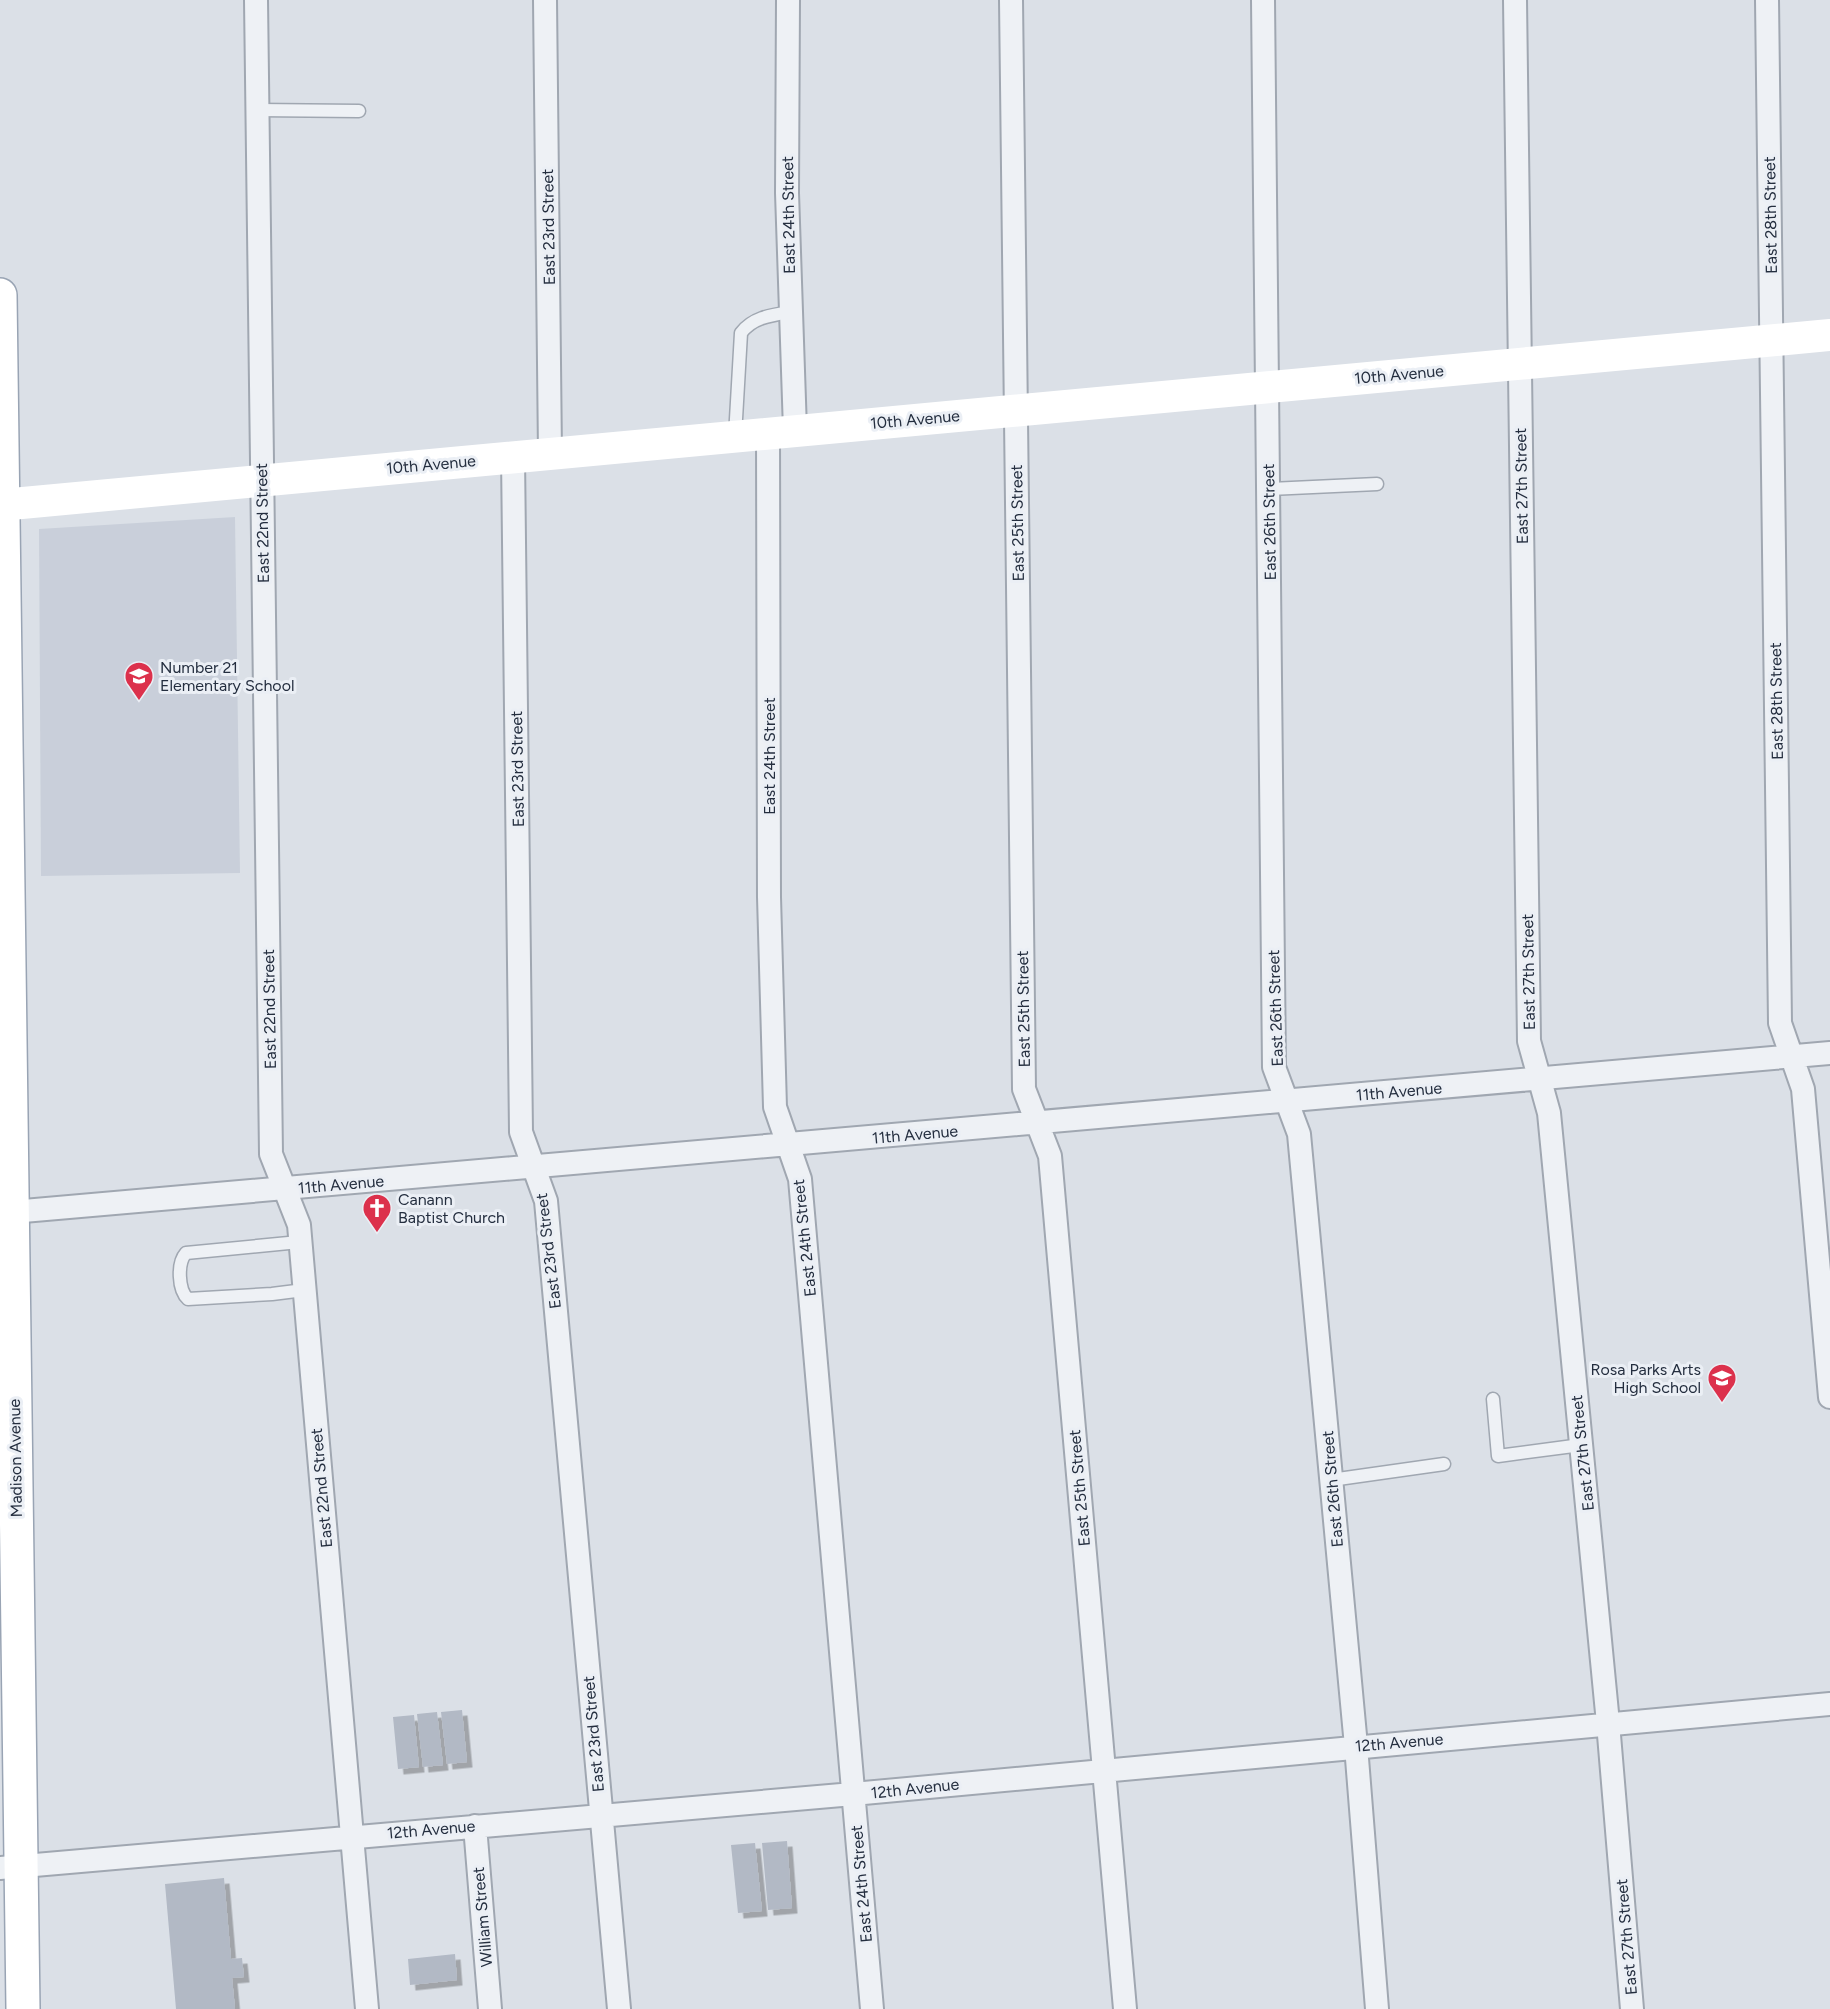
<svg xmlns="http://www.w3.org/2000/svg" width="1830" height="2009" viewBox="0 0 1830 2009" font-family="Figtree,sans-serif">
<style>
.built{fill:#c9cfda}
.building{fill:#b2b9c5;filter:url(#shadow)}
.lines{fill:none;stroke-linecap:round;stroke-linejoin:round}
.lane-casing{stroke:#a0a7b1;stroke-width:15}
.street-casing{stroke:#a0a7b1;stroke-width:26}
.primary-casing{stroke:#99a4b4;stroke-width:36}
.lane{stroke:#eef1f5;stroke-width:12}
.street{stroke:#eef1f5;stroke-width:22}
.secondary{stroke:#fff;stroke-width:32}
.primary{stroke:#fff;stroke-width:33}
.labels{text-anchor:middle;stroke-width:6;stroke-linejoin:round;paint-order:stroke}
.street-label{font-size:16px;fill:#242e3f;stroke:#ebeff5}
.poi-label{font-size:16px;fill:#242e3f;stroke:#ebeff5;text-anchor:start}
</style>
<defs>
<filter id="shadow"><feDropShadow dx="5.5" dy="5.5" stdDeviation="0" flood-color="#0004"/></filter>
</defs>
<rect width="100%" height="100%" fill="#dbe0e7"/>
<!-- built -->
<path class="built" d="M235,517L240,873L41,876L39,529Z"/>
<!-- building -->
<path class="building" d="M462,1710L467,1762L447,1764L441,1712Z
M437,1712L443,1765L423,1767L417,1714Z
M414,1715L419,1767L398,1769L393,1717Z
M787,1841L792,1908L768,1910L762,1843Z
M755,1843L762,1911L738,1913L731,1845Z
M224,1878L231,1959L242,1958L244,1977L232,1978L235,2009H176L165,1884Z
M455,1954L457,1980L410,1985L408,1959Z"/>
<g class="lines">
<!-- lane casing -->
<g class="lane-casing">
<path id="lane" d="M257,110L359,111
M735,436L741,333C753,317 772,315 791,312
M1269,489L1377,484
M299,1242L186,1253C177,1263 178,1290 188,1299L272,1294L304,1290
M1493,1399L1498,1456L1581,1445
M1331,1480L1444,1464"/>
</g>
<!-- street casing -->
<g class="street-casing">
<path id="street" d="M256,0L271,1154L299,1225L367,2009
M545,0L550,453
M788,0L787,193L795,430
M1011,0L1024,1089L1050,1156L1125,2009
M1263,0L1274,1067L1299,1134L1356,1746L1377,2009
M1515,0L1529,1041L1549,1113L1608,1723L1632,2009
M1767,0L1780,1023L1803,1089L1830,1397
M768,432L769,897L775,1107L800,1179L872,2009
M513,457L521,1132L546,1201L619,2009
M0,1213L1830,1053
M475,1826L490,2009
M0,1868L853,1794L1830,1704"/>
</g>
<!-- primary casing -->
<g class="primary-casing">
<path id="primary" d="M0,295L23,2009"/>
</g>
<!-- lane -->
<use href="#lane" class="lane"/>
<!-- street -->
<use href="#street" class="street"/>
<!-- secondary -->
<path class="secondary" d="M0,505L1830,335"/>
<!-- primary -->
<use href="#primary" class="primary"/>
</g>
<!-- icons -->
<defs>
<g id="school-pin" transform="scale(1.5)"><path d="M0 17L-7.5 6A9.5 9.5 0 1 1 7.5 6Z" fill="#dc314c" stroke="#ebeff5"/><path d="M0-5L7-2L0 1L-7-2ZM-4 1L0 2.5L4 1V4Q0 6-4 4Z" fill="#fff"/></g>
<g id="church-pin" transform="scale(1.5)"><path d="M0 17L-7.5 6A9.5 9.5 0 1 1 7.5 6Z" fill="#dc314c" stroke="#ebeff5"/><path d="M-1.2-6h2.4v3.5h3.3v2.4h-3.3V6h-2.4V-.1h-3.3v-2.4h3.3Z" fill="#fff"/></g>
</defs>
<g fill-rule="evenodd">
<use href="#school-pin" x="139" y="676"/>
<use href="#church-pin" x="377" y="1208"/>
<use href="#school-pin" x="1722" y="1378"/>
</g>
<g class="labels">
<!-- street labels -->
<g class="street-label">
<text transform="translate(788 215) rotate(-91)" y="6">East 24th Street</text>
<text transform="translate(1770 215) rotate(-91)" y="6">East 28th Street</text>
<text transform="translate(548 227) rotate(-91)" y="6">East 23rd Street</text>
<text transform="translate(1399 374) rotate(-5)" y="6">10th Avenue</text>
<text transform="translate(915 419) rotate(-5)" y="6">10th Avenue</text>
<text transform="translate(431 464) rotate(-5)" y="6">10th Avenue</text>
<text transform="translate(1521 486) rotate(-91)" y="6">East 27th Street</text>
<text transform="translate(1269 522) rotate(-91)" y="6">East 26th Street</text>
<text transform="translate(262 523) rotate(-91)" y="6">East 22nd Street</text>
<text transform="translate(1017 523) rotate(-91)" y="6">East 25th Street</text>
<text transform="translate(1776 701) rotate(-91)" y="6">East 28th Street</text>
<text transform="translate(769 756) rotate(-90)" y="6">East 24th Street</text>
<text transform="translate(517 769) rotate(-91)" y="6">East 23rd Street</text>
<text transform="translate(1528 972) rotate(-91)" y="6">East 27th Street</text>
<text transform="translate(1275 1008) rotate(-92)" y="6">East 26th Street</text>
<text transform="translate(269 1009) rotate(-91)" y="6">East 22nd Street</text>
<text transform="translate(1023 1009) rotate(-91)" y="6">East 25th Street</text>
<text transform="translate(1399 1091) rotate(-5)" y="6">11th Avenue</text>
<text transform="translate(915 1134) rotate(-5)" y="6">11th Avenue</text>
<text transform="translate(341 1184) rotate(-5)" y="6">11th Avenue</text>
<text transform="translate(804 1238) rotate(-96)" y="6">East 24th Street</text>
<text transform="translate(548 1251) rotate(-97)" y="6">East 23rd Street</text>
<text transform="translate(1582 1453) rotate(-96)" y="6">East 27th Street</text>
<text transform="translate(15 1458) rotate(-91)" y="6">Madison Avenue</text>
<text transform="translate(321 1488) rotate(-95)" y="6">East 22nd Street</text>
<text transform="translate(1079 1488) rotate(-95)" y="6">East 25th Street</text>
<text transform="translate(1332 1489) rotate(-95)" y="6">East 26th Street</text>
<text transform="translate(593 1734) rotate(-95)" y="6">East 23rd Street</text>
<text transform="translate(1399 1742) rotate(-5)" y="6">12th Avenue</text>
<text transform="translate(915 1788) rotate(-6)" y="6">12th Avenue</text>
<text transform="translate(431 1829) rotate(-5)" y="6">12th Avenue</text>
<text transform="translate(861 1884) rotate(-95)" y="6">East 24th Street</text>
<text transform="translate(482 1917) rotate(-95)" y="6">William Street</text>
<text transform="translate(1626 1937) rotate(-95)" y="6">East 27th Street</text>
</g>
<!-- poi labels -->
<g class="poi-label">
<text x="160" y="673">Number 21<tspan x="160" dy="18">Elementary School</tspan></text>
<text x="398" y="1205">Canann<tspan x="398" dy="18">Baptist Church</tspan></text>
<text x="1701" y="1375" text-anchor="end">Rosa Parks Arts<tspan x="1701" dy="18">High School</tspan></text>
</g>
</g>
</svg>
